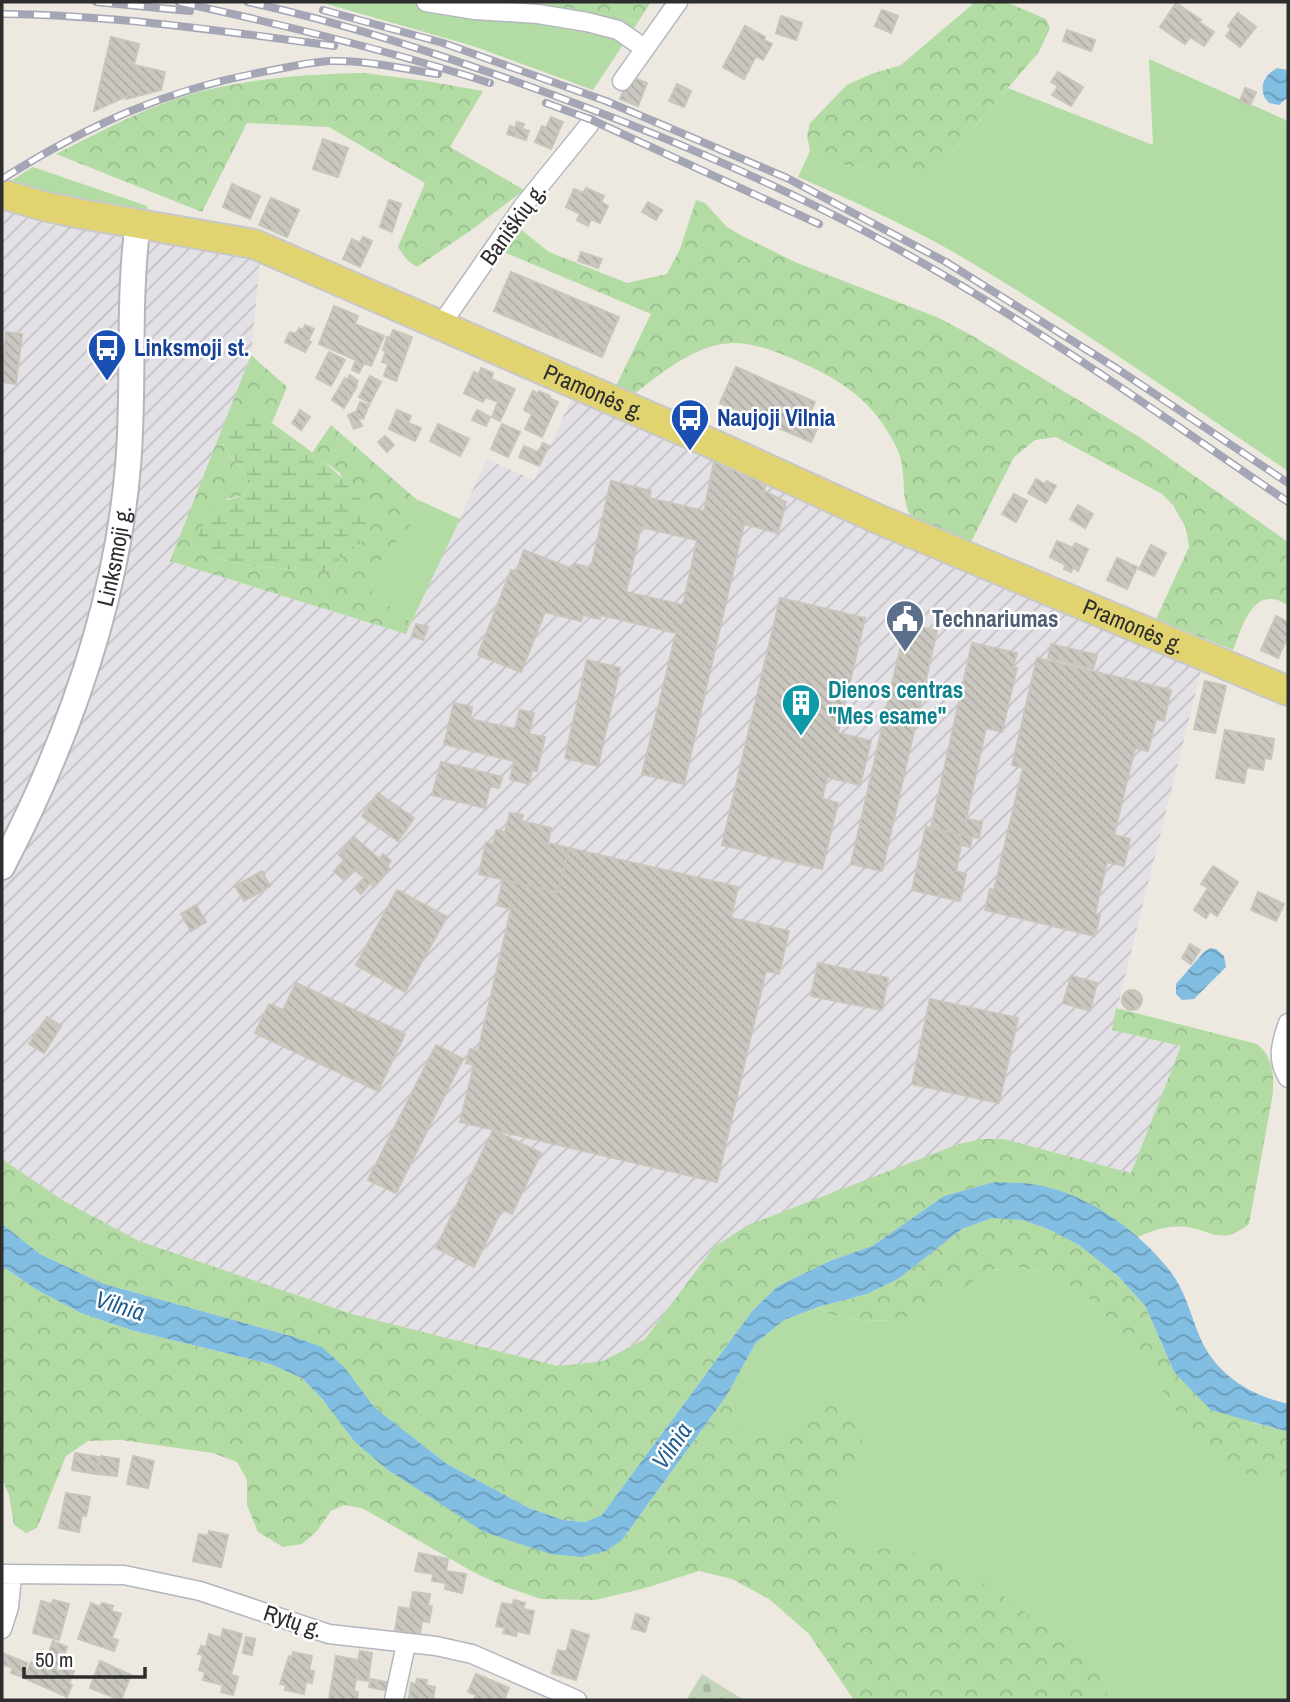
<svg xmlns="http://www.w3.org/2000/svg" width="1290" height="1702" viewBox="0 0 1290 1702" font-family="'Archivo Narrow',sans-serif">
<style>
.industrial{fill:url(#industrial-furrows)}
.grass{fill:#b2dca4}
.forest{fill:url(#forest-crowns)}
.wetland{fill:url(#wetland-marsh)}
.cemetery{fill:url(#cemetery-stones)}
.water{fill:url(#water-waves)}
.building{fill:url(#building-back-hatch);stroke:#c8c5bb;stroke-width:2;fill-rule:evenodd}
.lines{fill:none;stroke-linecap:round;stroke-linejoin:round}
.street-casing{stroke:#b4b6bf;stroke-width:21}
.secondary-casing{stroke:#b4b6bf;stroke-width:28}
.primary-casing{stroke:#c8c8c8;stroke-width:32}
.street{stroke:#fff;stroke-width:18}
.secondary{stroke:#fff;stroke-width:24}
.primary{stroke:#e2d371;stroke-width:28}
.rail-casing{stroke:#a4a5b5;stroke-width:8}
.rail{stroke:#fff;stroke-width:5;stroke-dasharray:16;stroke-linecap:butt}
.labels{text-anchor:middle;stroke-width:5;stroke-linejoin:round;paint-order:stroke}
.street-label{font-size:23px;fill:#2d2d2d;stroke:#fff}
.transit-label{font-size:23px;font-weight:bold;fill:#164399;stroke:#fff;text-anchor:start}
.service-label{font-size:23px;font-weight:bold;fill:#4e5e75;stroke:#fff;text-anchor:start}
.culture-label{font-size:23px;font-weight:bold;fill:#0d838f;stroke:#fff;text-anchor:start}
.water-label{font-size:24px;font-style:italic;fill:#1d5d90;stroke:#fff}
</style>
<defs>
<pattern id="industrial-furrows" width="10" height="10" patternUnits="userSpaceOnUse" patternTransform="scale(1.75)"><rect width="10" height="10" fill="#e3e1e6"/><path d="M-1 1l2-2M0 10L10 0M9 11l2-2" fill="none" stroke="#c3c1c6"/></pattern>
<pattern id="forest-crowns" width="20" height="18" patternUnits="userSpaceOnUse" patternTransform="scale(1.75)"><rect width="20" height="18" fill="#b2dca4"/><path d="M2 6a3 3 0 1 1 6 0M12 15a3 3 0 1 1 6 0" fill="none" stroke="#99bd8e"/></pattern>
<pattern id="wetland-marsh" width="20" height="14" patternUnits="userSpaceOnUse" patternTransform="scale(1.75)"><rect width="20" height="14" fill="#b2dca4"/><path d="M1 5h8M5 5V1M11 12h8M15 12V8" fill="none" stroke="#99bd8e"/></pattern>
<pattern id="cemetery-stones" width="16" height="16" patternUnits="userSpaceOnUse" patternTransform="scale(1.75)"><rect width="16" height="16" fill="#c4d4ba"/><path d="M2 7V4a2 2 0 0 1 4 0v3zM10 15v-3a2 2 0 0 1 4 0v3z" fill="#a9b6a0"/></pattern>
<pattern id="water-waves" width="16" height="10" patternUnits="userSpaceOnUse" patternTransform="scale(1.75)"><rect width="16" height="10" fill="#81bee2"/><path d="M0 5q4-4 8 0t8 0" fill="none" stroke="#6a9bb8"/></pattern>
<pattern id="building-back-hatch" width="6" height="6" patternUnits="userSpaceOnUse" patternTransform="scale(1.75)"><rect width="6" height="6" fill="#c9c7bf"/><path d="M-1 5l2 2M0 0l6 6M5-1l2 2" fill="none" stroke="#adaba4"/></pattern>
</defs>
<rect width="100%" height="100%" fill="#ede9e1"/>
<!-- industrial -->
<path class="industrial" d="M2,210L46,224L260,260L251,355L171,561L406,634L487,459L534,480L573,396L1203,663L1112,1029L1181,1046L1131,1174L1004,1139L748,1225L714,1248L645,1339L603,1361L558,1366L352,1314L139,1241L64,1201L2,1159Z"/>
<!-- grass -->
<path class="grass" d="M320,2H474L509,6L570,7L598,10L638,22L593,90L473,46Z
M1149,59L1288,121V471C1176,396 1065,316 948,249C899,222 849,199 798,177L810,151L822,162L915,174L941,165L1008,88L1153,145Z
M33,167L147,206L148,213L3,186Z
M416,499L460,519L411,623L398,610L380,602L371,590L379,563L412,523L419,511Z
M1020,1267L1050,1274L1088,1297L1122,1333L1209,1458L1288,1480V1700H1106L1107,1691L897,1549L870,1548L850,1541L835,1508L844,1478L859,1456L815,1405C801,1419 782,1442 759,1438C753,1436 745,1431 739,1428L727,1395L755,1344L784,1320L818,1307L831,1315L859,1320L896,1321L991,1270Z"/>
<!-- forest -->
<path class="forest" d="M474,2H651L638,22C582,3 531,9 474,2Z
M975,2H1006L1046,19L1050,28L1039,52L941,165L932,170L915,174L822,162L810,151L807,136L810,123L847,85L871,74L901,65Z
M364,73L426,81L483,91L450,147L524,190L470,231L417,267L407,260L398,247L425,183L329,127L247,123L202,212L56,154C102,131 149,105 199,92C253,78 309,74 364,73Z
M696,200L705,203L727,227L744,237L795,262L939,318L971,335L1141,438L1288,542V605C1284,603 1277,599 1272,599C1249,597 1240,633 1233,650L1156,619L1189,547L1186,528L1173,505L1162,494L1056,437L1035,440L1014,457L970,544C955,538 916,526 909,513C902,500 905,475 901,460C899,451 893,440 888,432C865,393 828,373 788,357C771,350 751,342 732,343C692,345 660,375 630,397L614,390L651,314L504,252L519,228L549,252L627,283L667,274L680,249Z
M251,355L287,387L272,423L258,413L230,428L223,444C230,461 242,466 251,482L243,495L227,499L208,556L243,565L334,573L340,558L361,543L340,473L312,453L331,425L416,499L419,511L412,523L379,563L371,590L380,602L398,610L411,623L406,634L170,561Z
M1116,1008L1257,1044C1273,1057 1274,1074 1273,1093L1249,1224C1222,1245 1215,1232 1187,1227C1169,1225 1154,1230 1138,1237L1111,1216L1078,1199L994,1182L944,1196L872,1246L830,1261L778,1286L753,1310L602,1515L585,1522L563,1520L529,1508L447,1464L374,1407L345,1368L291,1336L101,1283L40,1254L2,1224V1159L64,1201L139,1241L352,1314L558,1366L603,1361L645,1339L714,1247L748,1225L959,1144L982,1139H1004L1131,1173L1181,1046L1112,1030Z
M992,1218L1022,1220L1048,1229L1079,1245L1119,1277L1146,1307L1174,1372L1254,1423L1288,1432V1480L1240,1472L1209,1458L1122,1333L1088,1297L1050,1274L1020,1267L991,1270L932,1308L896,1321L859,1320L831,1315L818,1307L867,1294L898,1279L962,1229Z
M2,1266L37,1290L81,1313L131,1330L270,1364L302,1378L388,1470L622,1540L727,1395L739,1428L759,1438L778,1436L798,1422L815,1405L838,1402L856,1411L864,1431L859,1456L844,1478L835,1508L850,1541L870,1548L897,1549L940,1559L992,1588L1099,1667L1107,1691L1106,1700H854L809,1634L769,1599L732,1579L699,1571L642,1589L595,1600L541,1599L506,1587L475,1573L362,1508L344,1505L331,1511L316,1532L302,1544L283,1547L258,1532L247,1505V1480L237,1462L213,1453L121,1440L88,1441L66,1456L37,1528L26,1533L14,1525L9,1495L2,1479Z"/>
<!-- wetland -->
<path class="wetland" d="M248,411L258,413C301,445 347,471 373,519L361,543L340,558L334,573L243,565L208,556L198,536L211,506L243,495L251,483C242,464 231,463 223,443L230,428Z"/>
<!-- cemetery -->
<path class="cemetery" d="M702,1674L744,1700H686Z"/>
<!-- water -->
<path class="water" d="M1277,68L1288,70V97L1279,105L1269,103L1265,98C1259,85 1265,75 1277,68Z
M1210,948L1216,949L1224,956L1226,967L1194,999L1182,1000L1176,994V984L1204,952Z
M994,1182C1008,1183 1023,1182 1037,1185C1088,1194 1139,1231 1170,1271C1185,1290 1190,1313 1199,1335C1214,1373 1249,1395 1288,1404V1432L1211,1410L1174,1372L1146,1307L1119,1277L1079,1245L1048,1229L1022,1220L992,1218L962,1229L898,1279L867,1294L818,1307L784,1320L755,1344L727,1395L622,1540L606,1551L582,1557L551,1554L484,1532L388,1470L355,1442L323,1400L302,1378L270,1364L131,1330L81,1313L37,1290L2,1266V1224L40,1254L101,1283L291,1336L322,1347L345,1368L374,1407L447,1464L529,1508L563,1520L585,1522L602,1515L753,1310L778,1286L830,1261L872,1246L944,1196Z"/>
<!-- building -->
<path class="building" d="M1176,3L1201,20L1199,22L1214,32L1204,46L1190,37L1185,44L1160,27Z
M882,10L898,16L891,33L875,26Z
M1238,13L1256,27L1240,47L1226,36L1231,29L1228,26Z
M781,16L802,23L796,40L776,33Z
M745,26L765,37L764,40L772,44L763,60L756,56L744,79L723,67Z
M1067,30L1095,40L1091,51L1063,41Z
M111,37L139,44L134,65L165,72L161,90L126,99L127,96L94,111Z
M1058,72L1083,87L1071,106L1052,95L1058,86L1051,82Z
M629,76L647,83L638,106L620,99Z
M677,84L691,91L684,107L669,101Z
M1245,88L1256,92L1250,105L1240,101Z
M551,117L563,122L551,149L535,142L542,126L546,128Z
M517,122L524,124L522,129L529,131L526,140L507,134L510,126L515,128Z
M323,139L348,148L338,177L313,169Z
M232,184L260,196L250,219L223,207Z
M586,188L604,196L601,202L608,206L600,223L591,219L588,226L577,220L580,214L566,207L574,189L583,193Z
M271,198L299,210L287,237L259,225Z
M389,200L401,204L392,232L380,227Z
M648,202L662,210L656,220L642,212Z
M363,237L372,241L360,267L343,259L352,239L360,243Z
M581,252L602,259L598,268L578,261Z
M511,272L619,317L602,357L494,311Z
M334,306L358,316L355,324L384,336L371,366L364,363L359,373L352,370L356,360L319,344Z
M305,325L314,329L308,341L311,342L305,352L285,342L290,332L296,334L299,328L303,330Z
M393,330L412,337L396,381L384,376L388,364L382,362L386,351L383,350L387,337L390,338Z
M6,332L22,334L16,384L2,382Z
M329,352L345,360L331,386L316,378Z
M736,367L815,402L806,422L818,427L811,442L720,403Z
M481,368L493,373L491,379L515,389L500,421L492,417L498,402L486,397L483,402L464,393L474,372L479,374Z
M350,375L358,381L356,385L357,386L344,408L332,400L345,378L347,380Z
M370,376L381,382L370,403L359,397Z
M533,391L538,394L539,391L550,396L549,398L558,402L542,437L525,429L532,414L524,410Z
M360,402L369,405L363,419L358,417L356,413Z
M300,410L310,417L301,430L292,423Z
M397,410L411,416L408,423L421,428L415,441L389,429Z
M477,410L490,417L486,426L472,420Z
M355,412L362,426L354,429L348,415Z
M438,424L469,439L460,456L430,441Z
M502,424L520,432L508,457L491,449Z
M385,436L394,445L387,452L378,442Z
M543,443L549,446L539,466L519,457L524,446L538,452Z
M714,462L766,483L764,491L786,502L778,533L744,524L684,784L642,774L676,633L601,615L600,619L583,615L581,621L545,612L521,672L478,655L511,570L516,572L524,550L572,569L574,564L591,568L611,481L651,491L649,498L704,511ZM641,527L697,540L683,605L626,592Z
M1036,479L1045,484L1047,481L1056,486L1046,503L1028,493Z
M1014,494L1027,501L1016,522L1002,514Z
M1078,505L1093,514L1085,528L1070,519Z
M1057,541L1073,548L1075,543L1088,549L1078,571L1073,568L1071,572L1064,569L1066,565L1050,557Z
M1151,545L1166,553L1154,576L1139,569Z
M1117,558L1137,567L1127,589L1107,580Z
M780,598L865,618L838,733L871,741L860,785L827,777L822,799L838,803L822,869L722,845Z
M1276,616L1288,622V636L1278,658L1261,650Z
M906,623L937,631L882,871L851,864Z
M416,624L428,627L423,640L412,636Z
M972,643L1017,653L1013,667L1017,668L1002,732L986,728L966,819L982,822L979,838L931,828Z
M1051,644L1097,655L1093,669L1048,658Z
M1037,658L1171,690L1164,721L1156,719L1148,751L1135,748L1114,835L1130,839L1124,866L1107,862L1095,914L1100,915L1095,936L985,910L990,889L994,890L1023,768L1012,765Z
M587,660L620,668L598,766L565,758Z
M1205,681L1226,686L1215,733L1194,729Z
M454,703L472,707L470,719L515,729L520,710L534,713L529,734L545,737L537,771L532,770L529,784L510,779L514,761L444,744Z
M1225,730L1274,739L1271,759L1265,758L1263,770L1247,767L1244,783L1216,778Z
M441,762L502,777L499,788L490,786L485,808L432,795Z
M378,793L414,818L398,841L362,816Z
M510,813L523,815L521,821L551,828L548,843L569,848L558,892L479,874L486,842L493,844L496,830L505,832Z
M926,827L972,837L970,847L961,845L956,871L966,874L960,901L912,890Z
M354,837L379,859L383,854L391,861L387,866L390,869L374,887L370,883L361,894L355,888L364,878L354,869L344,880L334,871L344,860L339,855Z
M569,848L738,887L731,918L789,931L779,974L766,971L717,1182L460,1122L474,1065L466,1063L470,1049L478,1051L511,909L497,905L503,880L558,892Z
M1213,866L1238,882L1217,916L1210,911L1206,918L1194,910L1208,888L1201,884Z
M262,871L270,886L244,901L235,886Z
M397,890L447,917L405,992L356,965Z
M1258,892L1284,904L1276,921L1251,910Z
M196,905L206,922L191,931L181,914Z
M1190,944L1200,950L1191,964L1182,958Z
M818,963L888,978L882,1010L811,996Z
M1071,976L1097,983L1090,1011L1063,1003Z
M296,983L405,1034L378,1091L255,1033L269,1004L283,1010Z
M1122 1000a10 10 0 1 1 20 0a10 10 0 1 1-20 0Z
M930,999L1018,1018L999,1103L912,1084Z
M47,1017L61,1026L44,1053L29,1044Z
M436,1045L463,1059L396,1193L368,1180Z
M493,1130L541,1153L512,1214L502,1209L474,1267L436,1248Z
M75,1453L99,1457L96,1474L72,1470Z
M101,1456L119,1459L117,1476L98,1474Z
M133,1456L154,1461L148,1488L127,1484Z
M66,1493L90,1497L86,1516L82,1515L79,1532L59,1528Z
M209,1531L228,1535L221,1567L193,1561L199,1534L208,1536Z
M419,1553L448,1559L446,1571L466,1574L462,1593L445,1589L446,1583L432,1581L433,1574L415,1571Z
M413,1592L430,1594L428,1606H432L429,1622L422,1621L420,1635L395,1630L399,1607L410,1609Z
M53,1600L69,1604L59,1640L33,1633L41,1601L52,1604Z
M514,1600L525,1603L523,1609L534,1611L529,1634L517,1631L516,1636L503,1633L505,1628L496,1626L502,1603L512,1605Z
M91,1603L100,1607L102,1603L113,1606L111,1611L121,1614L112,1638L118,1640L114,1651L78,1639Z
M636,1614L649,1618L645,1632L632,1628Z
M223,1629L242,1634L231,1675L238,1677L233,1695L221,1692L223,1685L203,1680L205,1672L199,1670L203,1655L198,1654L201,1646L206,1647L209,1634L221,1638Z
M572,1630L589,1635L576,1680L552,1673L558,1650L566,1652Z
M246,1637L255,1639L252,1655L243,1653Z
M53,1641L67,1647L60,1665L74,1671L69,1683L72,1685L67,1697L24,1678L31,1662L43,1668Z
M360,1651L372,1653L368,1681L356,1679L354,1691L358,1692L357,1700H329L336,1656L358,1660Z
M293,1652L312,1656L309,1670L314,1671L312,1683L306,1682L304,1694L285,1690L286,1685L280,1684L289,1656L292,1657Z
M2,1653L27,1663L22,1677L11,1673L13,1668L2,1664Z
M100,1661L131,1675L121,1700L90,1688Z
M476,1674L509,1688L504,1700H474L476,1695L468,1692Z
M371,1679L391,1683L389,1691L369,1687Z
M417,1679L427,1680L426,1685L435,1687L433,1700L409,1699L411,1683L416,1684Z"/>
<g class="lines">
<!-- street casing -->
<g class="street-casing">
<path id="street" d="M426,2L475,10L538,14L587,22L618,30L644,48
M622,81L678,2
M440,326L524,205L589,125
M1288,1023C1281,1043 1276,1059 1288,1078
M2,1574L124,1575L200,1591L329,1634L436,1646L472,1654L577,1700
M2,1629L9,1607L12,1576
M394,1700L406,1644"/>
</g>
<!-- secondary casing -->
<g class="secondary-casing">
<g id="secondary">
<path id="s1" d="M2,867C67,742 116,608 128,466C135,386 127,304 138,223"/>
</g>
</g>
<!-- primary casing -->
<g class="primary-casing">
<g id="primary">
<path id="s2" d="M2,194L43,206L76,213L254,244L713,444L878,519L1288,691"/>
</g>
</g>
<!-- street -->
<use href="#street" class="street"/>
<!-- secondary -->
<use href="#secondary" class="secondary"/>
<!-- primary -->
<use href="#primary" class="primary"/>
<!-- rail casing -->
<g class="rail-casing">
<path id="rail" d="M96,2L190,11
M179,2C284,25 387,50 490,83
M248,2C340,22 429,51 517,82C638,125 757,174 870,234C1017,312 1152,409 1288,502
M323,10L443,43L606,101L787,178L946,262L1116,368L1288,483
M2,14C114,15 223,31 334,46
M546,103L592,120L819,224
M2,179C88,125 167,89 268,71C289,67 310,62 331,61C367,60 403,69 438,74"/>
</g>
<!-- rail -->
<use href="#rail" class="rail"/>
</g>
<!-- icons -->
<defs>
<g id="bus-pin" transform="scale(2.0125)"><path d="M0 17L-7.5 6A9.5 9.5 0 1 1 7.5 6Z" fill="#1a4fb4" stroke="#fff"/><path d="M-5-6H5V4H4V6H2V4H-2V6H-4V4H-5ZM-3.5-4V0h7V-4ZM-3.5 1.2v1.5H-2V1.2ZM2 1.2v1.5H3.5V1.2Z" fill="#fff"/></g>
<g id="civic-pin" transform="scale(2.0125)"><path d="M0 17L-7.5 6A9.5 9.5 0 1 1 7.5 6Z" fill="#5c6f8a" stroke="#fff"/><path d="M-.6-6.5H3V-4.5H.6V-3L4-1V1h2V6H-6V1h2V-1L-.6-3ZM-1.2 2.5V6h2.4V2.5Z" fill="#fff"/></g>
<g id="building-pin" transform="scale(2.0125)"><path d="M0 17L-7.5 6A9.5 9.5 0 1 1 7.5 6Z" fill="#0f9aa8" stroke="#fff"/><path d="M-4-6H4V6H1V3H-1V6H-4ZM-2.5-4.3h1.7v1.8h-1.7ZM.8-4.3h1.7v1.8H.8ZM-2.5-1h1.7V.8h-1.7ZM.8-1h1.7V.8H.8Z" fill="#fff"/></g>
</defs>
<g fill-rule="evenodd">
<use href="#bus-pin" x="107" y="348"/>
<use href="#bus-pin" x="690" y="418"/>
<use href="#civic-pin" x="905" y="619"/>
<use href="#building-pin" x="801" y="703"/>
</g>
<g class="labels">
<!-- street labels -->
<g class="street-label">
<text transform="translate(513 224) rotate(-54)" y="8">Baniškių g.</text>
<text dy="8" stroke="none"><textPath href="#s2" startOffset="628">Pramonės g.</textPath></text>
<text dy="8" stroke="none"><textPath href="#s1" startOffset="332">Linksmoji g.</textPath></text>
<text dy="8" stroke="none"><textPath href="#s2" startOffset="1216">Pramonės g.</textPath></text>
<text transform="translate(293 1621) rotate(18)" y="8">Rytų g.</text>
</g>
<!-- transit labels -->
<g class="transit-label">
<text x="134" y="356">Linksmoji st.</text>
<text x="717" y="426">Naujoji Vilnia</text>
</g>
<!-- service labels -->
<g class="service-label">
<text x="932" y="627">Technariumas</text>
</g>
<!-- culture labels -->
<g class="culture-label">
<text x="828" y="698">Dienos centras<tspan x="828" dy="26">"Mes esame"</tspan></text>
</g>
<!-- water labels -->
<g class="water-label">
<text transform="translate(120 1306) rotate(17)" y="8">Vilnia</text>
<text transform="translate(672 1446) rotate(-55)" y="8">Vilnia</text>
</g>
</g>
<!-- border -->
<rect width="1290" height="1702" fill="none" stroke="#2d2d2d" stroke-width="7"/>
<!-- scale -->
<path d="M24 1667v10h121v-10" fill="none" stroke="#2d2d2d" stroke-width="3.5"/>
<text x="35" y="1667" font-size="21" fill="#2d2d2d" stroke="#ffffff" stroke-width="5" paint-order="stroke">50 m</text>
</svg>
